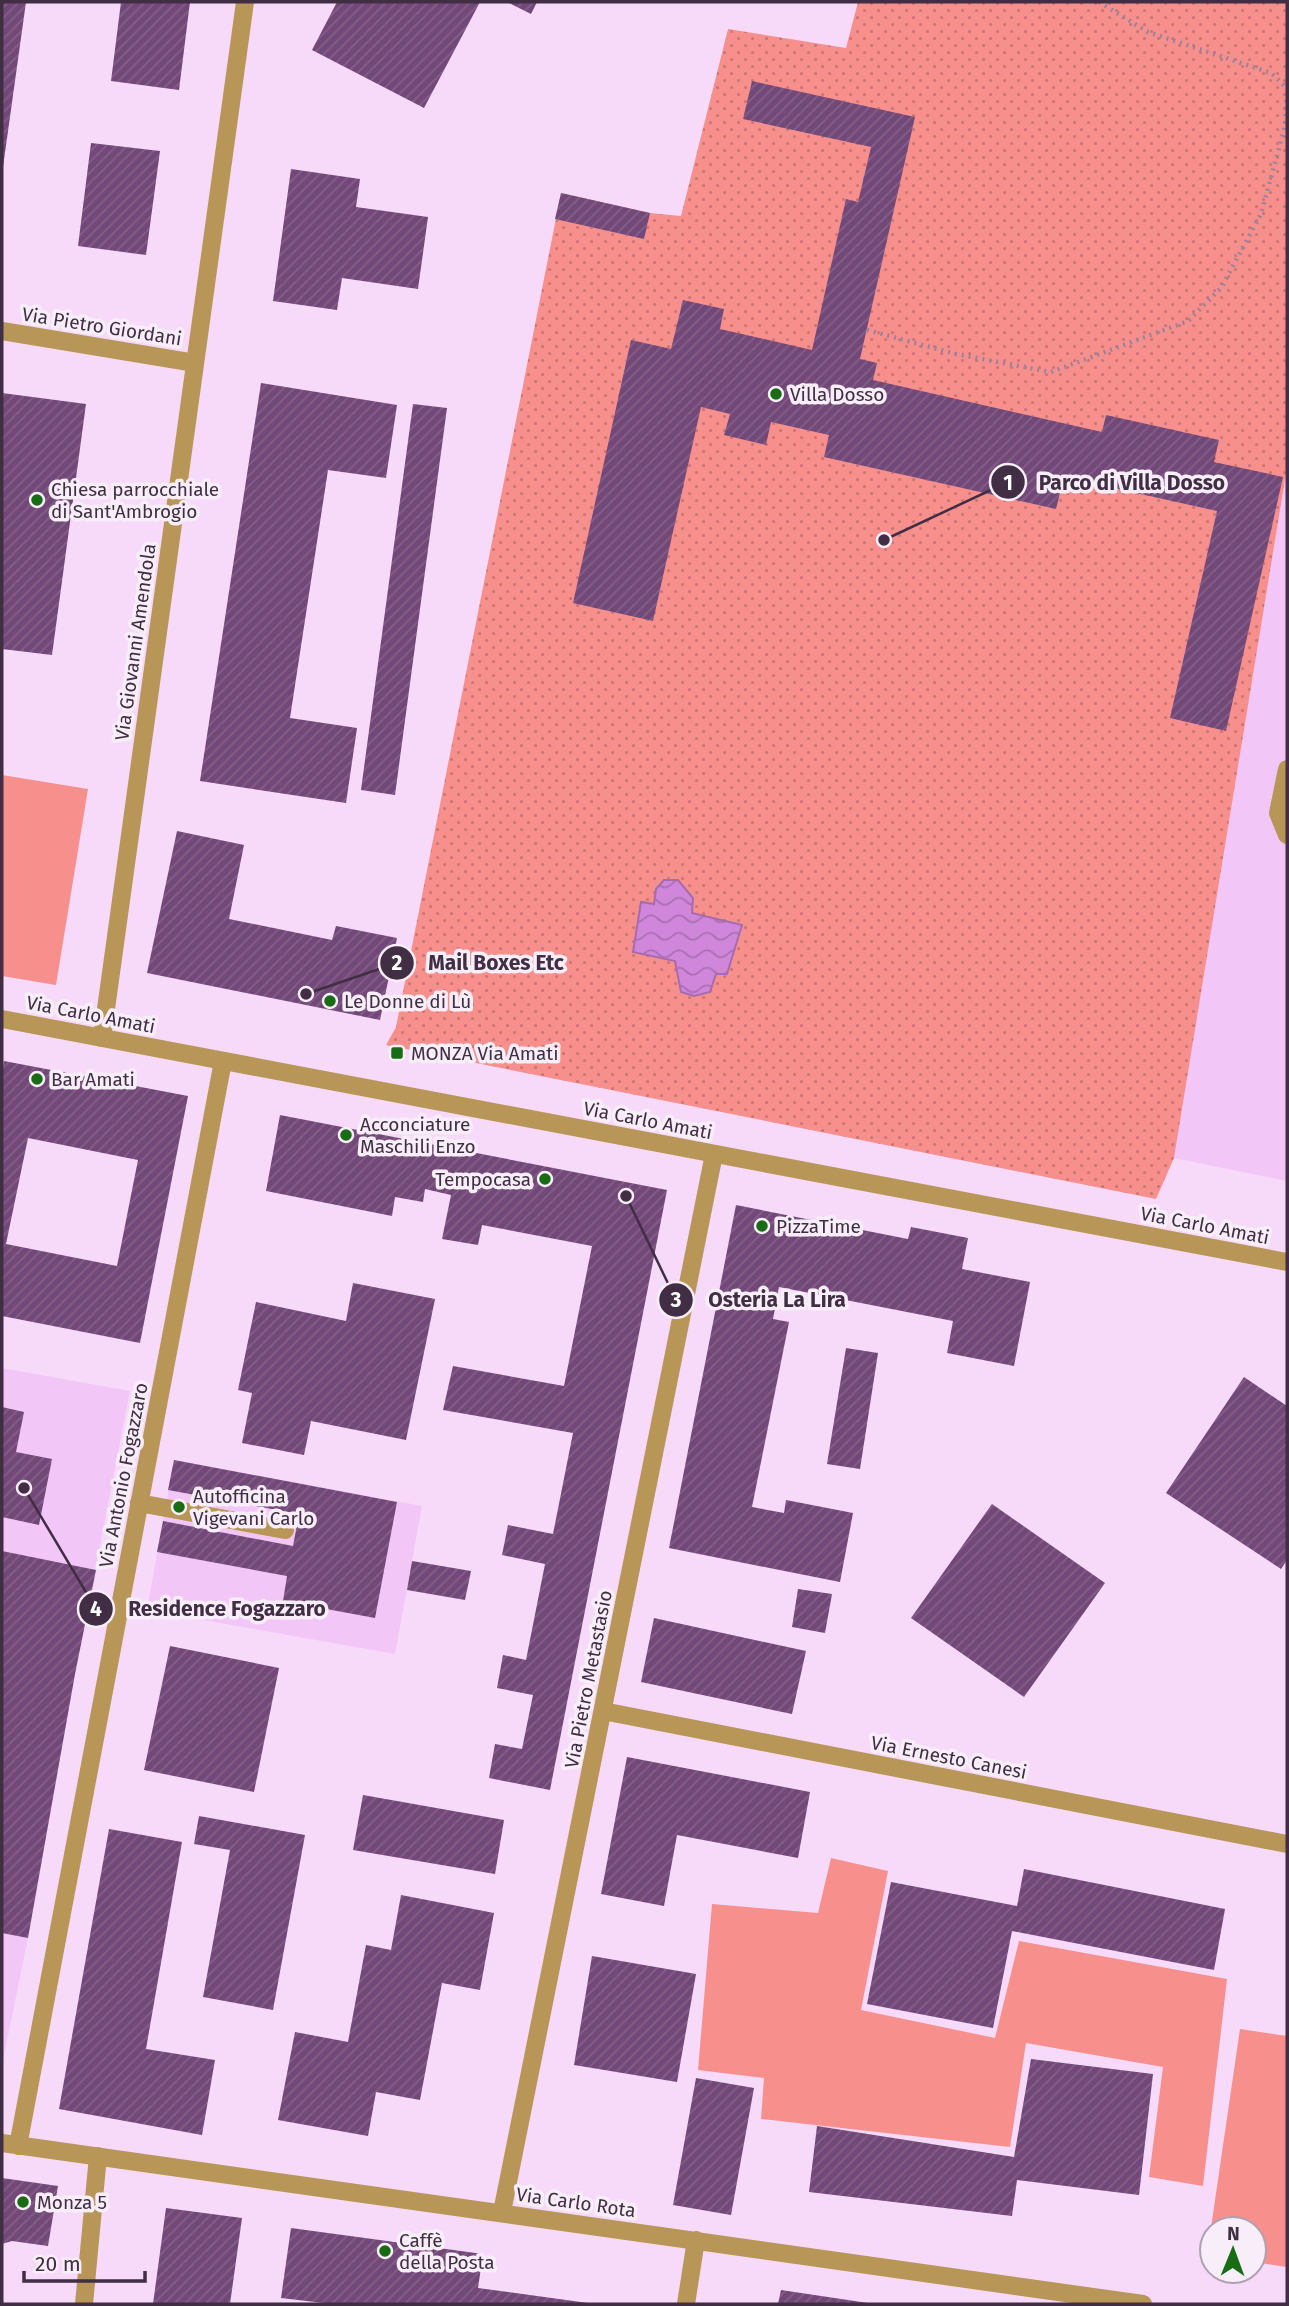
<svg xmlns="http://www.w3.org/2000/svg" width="1289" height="2306" viewBox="0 0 1289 2306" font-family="'Fira Sans',sans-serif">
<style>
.built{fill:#f2c7f8}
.green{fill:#f7908d}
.park{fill:url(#park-dots)}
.water{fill:url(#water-waves);stroke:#a56cae;stroke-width:2}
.building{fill:url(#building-hatch);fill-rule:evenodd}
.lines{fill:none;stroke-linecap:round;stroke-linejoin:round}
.path{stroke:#9a829d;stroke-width:4.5;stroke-dasharray:2 5;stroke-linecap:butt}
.service{stroke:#b79657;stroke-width:18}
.minor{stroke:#b79657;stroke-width:18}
.tertiary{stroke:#b79657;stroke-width:18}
.poi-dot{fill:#186c13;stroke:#f8eef9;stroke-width:2.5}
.labels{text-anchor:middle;stroke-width:7;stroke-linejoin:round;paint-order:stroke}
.street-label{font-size:19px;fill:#412e44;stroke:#f8eef9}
.poi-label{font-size:19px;fill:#412e44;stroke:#f8eef9;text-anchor:start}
.leader{fill:none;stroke:#412e44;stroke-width:2.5}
.callout-dot{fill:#412e44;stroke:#f8eef9;stroke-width:2.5}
.mark-label{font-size:21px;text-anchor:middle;font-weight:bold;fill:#fff}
.callout-label{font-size:21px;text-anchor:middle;font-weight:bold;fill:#412e44;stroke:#f8eef9;stroke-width:7;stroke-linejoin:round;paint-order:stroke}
</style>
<defs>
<pattern id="park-dots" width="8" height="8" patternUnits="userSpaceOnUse" patternTransform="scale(1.75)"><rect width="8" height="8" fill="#f7908d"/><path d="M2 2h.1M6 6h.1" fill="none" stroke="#ca7675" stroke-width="1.8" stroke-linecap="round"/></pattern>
<pattern id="water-waves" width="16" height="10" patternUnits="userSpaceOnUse" patternTransform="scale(1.75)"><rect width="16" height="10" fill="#d087db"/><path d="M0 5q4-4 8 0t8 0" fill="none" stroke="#aa6fb3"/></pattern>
<pattern id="building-hatch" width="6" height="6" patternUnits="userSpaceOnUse" patternTransform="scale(1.75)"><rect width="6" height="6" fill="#724878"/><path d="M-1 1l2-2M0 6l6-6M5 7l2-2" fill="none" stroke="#836088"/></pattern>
</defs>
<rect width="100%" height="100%" fill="#f7d9fa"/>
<!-- built -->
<path class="built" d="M1287,467V1181L1174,1158Z
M2,1368L130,1391L75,1674L28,1938L2,2065Z
M174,1460L422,1506L395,1654L147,1610Z"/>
<!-- green -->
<path class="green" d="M2,775L88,789L56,985L2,976Z
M831,1858L888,1871L861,2010L995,2038L1019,1941L1227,1979L1203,2186L1149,2177L1163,2067L1026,2043L1010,2147L761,2119L764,2078L698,2070L712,1904L818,1913Z
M1240,2029L1287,2036V2267L1254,2262V2229H1212V2256L1207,2255Z"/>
<!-- park -->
<path class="park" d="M858,2H1287V467L1174,1158L1156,1199L386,1045L396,1027L561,193L650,213L681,216L728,29L846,48Z"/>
<!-- water -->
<path class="water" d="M664,880H678L693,898L692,913L742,925L727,974H716L710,992L694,996L681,992L675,961L633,952L641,902L654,904L656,889Z"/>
<!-- building -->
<path class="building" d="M2,2H26L3,167H2Z
M121,2H190L179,90L111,81Z
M337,2H480L424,108L312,50Z
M507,2H537L531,14Z
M752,81L915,117L860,359L877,363L873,380L1102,432L1106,415L1219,440L1214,462L1283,477L1226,731L1170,718L1217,511L1064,477L1056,509L824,457L829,435L771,422L766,445L724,435L730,414L701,407L653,621L573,603L631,340L671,349L683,300L724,309L720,329L812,350L846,199L858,202L871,147L743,119Z
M91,143L160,151L146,255L78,246Z
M291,169L360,179L356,207L428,217L418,289L342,278L337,310L273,301Z
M561,193L650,213L644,239L555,219Z
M261,383L397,405L386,478L328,470L290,718L357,728L346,803L200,781Z
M2,393L86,404L52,655L2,649Z
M413,404L447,408L395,795L361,790Z
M177,831L244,845L229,919L332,940L336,926L397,938L380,1020L147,973Z
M4,1061L188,1096L140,1343L2,1316V1074ZM28,1138L138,1160L117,1266L6,1244Z
M280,1115L667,1190L550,1790L489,1778L495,1744L522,1749L533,1695L497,1688L503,1655L526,1660L545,1564L502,1555L508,1525L553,1534L573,1433L443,1410L453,1366L564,1386L592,1246L482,1225L478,1245L442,1239L451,1195L425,1189L423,1202L395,1197L392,1216L266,1191Z
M736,1205L908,1239L911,1227L968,1238L962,1269L1030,1282L1014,1366L947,1353L953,1321L779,1287L773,1319L789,1322L752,1507L784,1513L786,1500L853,1513L840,1582L669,1548Z
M353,1283L435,1299L406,1440L311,1421L304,1455L242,1443L252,1393L238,1390L256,1302L346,1321Z
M846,1348L878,1353L860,1469L827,1464Z
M1244,1377L1287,1406V1560L1281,1569L1166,1493Z
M2,1407L24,1412L16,1452L52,1459L39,1525L2,1517Z
M174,1460L397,1502L375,1618L283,1601L287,1576L157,1552L163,1521L293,1546L299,1514L168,1490Z
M992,1504L1105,1583L1024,1697L911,1618Z
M2,1551L96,1570L75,1674L28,1938L2,1933Z
M412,1561L471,1571L465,1600L407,1590Z
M798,1589L832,1594L825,1633L792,1627Z
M654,1618L806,1651L792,1714L641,1682Z
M170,1646L279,1668L254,1792L144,1770Z
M627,1757L810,1792L798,1858L677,1835L664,1906L601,1894Z
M363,1795L504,1820L495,1874L353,1850Z
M199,1816L305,1835L273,2010L203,1997L230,1850L194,1844Z
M109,1829L182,1842L146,2049L215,2060L202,2135L59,2109Z
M1024,1869L1225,1909L1214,1970L1012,1931L993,2028L867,2004L891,1882L1017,1906Z
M401,1895L494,1913L480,1990L442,1983L420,2100L376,2092L368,2136L278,2120L295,2032L348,2042L366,1945L391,1950Z
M592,1956L696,1974L677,2082L574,2065Z
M1031,2059L1153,2074L1139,2195L1017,2180L1012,2216L809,2192L817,2126L1014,2157Z
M696,2078L754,2088L731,2215L673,2205Z
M2,2178L58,2186L48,2246L12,2241L2,2244Z
M166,2208L242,2218L230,2304H153Z
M291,2228L483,2254L478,2288L588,2303V2304H332L281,2298Z
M781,2290L868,2303L867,2304H778Z"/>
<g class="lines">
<!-- path -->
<path class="path" d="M1099,2L1148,32L1271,73L1287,88
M867,330L956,354L1051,372L1188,321L1221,288L1261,214L1285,126L1287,89"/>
<!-- service -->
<path class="service" d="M1287,769L1278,813L1287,835
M139,1503L285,1530"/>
<!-- minor -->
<path class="minor" d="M2,331L195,363
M102,1038L245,2
M603,1711L1287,1844
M2,2143L1143,2304
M18,2146L223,1061
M502,2212L714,1154
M84,2304L98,2156
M686,2304L696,2240"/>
<!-- tertiary -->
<path class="tertiary" d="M2,1019L1287,1262"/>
</g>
<!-- markers -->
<g class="poi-dot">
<circle cx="776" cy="394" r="7"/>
<circle cx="37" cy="500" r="7"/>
<circle cx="330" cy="1001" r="7"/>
<rect x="390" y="1046" width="14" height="14" rx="3.5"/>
<circle cx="37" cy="1079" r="7"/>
<circle cx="346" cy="1135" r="7"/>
<circle cx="545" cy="1179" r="7"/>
<circle cx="762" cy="1226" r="7"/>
<circle cx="179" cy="1507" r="7"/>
<circle cx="23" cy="2202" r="7"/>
<circle cx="385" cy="2251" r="7"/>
</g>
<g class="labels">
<!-- street labels -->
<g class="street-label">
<text transform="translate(102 326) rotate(9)" y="7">Via Pietro Giordani</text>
<text transform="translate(135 642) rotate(-82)" y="7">Via Giovanni Amendola</text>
<text transform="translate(91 1014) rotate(11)" y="7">Via Carlo Amati</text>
<text transform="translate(648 1120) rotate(11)" y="7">Via Carlo Amati</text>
<text transform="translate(1205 1225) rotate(11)" y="7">Via Carlo Amati</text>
<text transform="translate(123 1475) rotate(-79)" y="7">Via Antonio Fogazzaro</text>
<text transform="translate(588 1679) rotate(-79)" y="7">Via Pietro Metastasio</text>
<text transform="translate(949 1757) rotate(11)" y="7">Via Ernesto Canesi</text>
<text transform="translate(576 2202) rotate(8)" y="7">Via Carlo Rota</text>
</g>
<!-- poi labels -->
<g class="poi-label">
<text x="790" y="401">Villa Dosso</text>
<text x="51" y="496">Chiesa parrocchiale<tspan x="51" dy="22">di Sant'Ambrogio</tspan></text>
<text x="344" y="1008">Le Donne di Lù</text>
<text x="411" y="1060">MONZA Via Amati</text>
<text x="51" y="1086">Bar Amati</text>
<text x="360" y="1131">Acconciature<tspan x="360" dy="22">Maschili Enzo</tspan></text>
<text x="531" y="1186" text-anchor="end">Tempocasa</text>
<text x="776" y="1233">PizzaTime</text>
<text x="193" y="1503">Autofficina<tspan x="193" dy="22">Vigevani Carlo</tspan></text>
<text x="37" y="2209">Monza 5</text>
<text x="399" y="2247">Caffè<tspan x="399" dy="22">della Posta</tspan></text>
</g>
</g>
<!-- callouts -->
<path class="leader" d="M884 540L1008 482M306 994L397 963M626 1196L676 1300M24 1488L96 1609"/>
<g class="callout-dot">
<circle cx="884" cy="540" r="7"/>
<circle cx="306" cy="994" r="7"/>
<circle cx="626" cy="1196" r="7"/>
<circle cx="24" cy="1488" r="7"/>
<circle cx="1008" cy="482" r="18"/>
<circle cx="397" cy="963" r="18"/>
<circle cx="676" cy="1300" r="18"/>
<circle cx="96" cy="1609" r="18"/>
</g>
<g class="mark-label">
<text x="1008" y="490">1</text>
<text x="397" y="970">2</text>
<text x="676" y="1307">3</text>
<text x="96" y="1616">4</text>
</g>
<g class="callout-label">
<text x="1132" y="490">Parco di Villa Dosso</text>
<text x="496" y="970">Mail Boxes Etc</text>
<text x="777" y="1307">Osteria La Lira</text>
<text x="227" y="1616">Residence Fogazzaro</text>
</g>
<!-- border -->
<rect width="1289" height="2306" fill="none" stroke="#412e44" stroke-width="7"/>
<!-- north arrow -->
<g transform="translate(1233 2250) rotate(1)"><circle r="33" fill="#f8eef9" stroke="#afa1b1" stroke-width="2"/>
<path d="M0-5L12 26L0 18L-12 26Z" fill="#186c13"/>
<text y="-10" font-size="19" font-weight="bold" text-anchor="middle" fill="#412e44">N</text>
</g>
<!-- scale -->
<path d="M24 2271v10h121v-10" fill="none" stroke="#412e44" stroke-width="3.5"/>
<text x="35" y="2271" font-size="21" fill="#412e44" stroke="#f8eef9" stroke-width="5" paint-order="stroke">20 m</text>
</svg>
